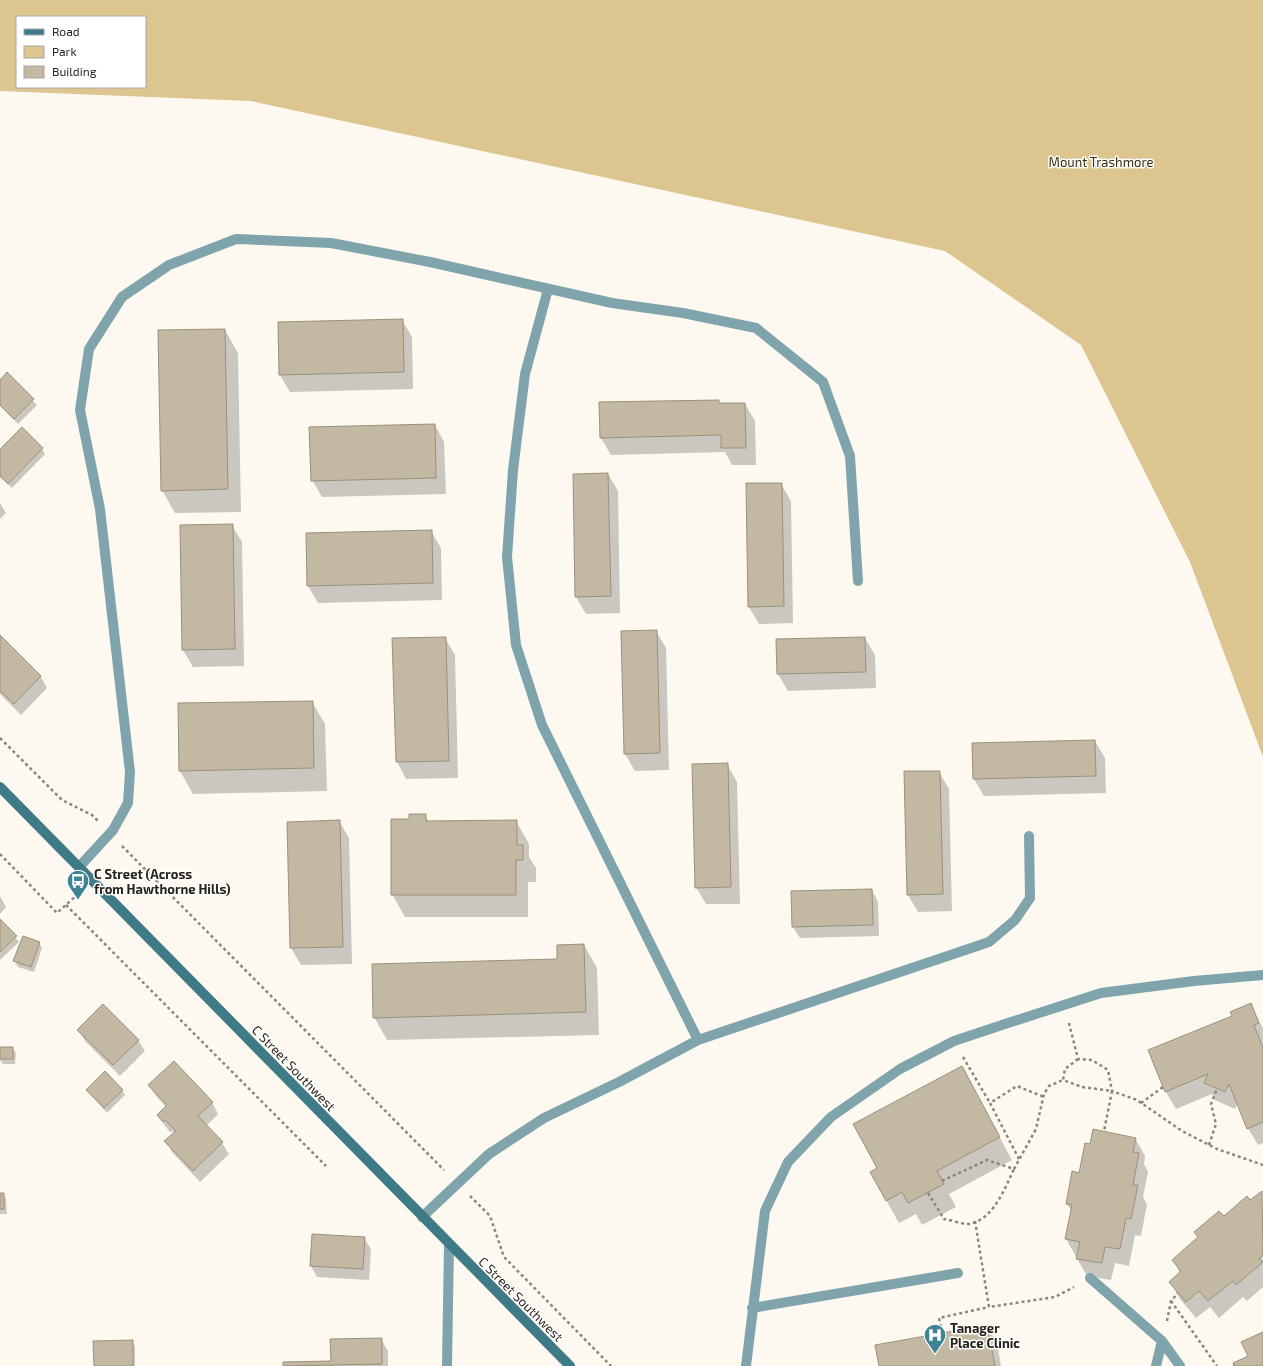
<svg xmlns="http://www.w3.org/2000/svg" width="1263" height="1366" viewBox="0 0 1263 1366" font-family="'Exo 2',sans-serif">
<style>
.green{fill:#dcc58e;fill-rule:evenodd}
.shadow{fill:#0003}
.building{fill:#c3b9a2;stroke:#9b917b}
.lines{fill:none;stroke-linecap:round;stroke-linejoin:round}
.path{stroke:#8a867d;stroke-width:2.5;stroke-dasharray:3 3;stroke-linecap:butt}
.service{stroke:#7fa4ac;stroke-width:10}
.minor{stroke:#7fa4ac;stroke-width:10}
.secondary{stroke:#3f7b87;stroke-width:10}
.labels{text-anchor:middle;stroke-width:3;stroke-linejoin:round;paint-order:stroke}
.park-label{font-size:13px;fill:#3a2d0e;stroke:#fff}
.poi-label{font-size:13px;font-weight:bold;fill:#28241c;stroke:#fff;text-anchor:start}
.street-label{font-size:13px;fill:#28241c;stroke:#fff}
</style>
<rect width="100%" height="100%" fill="#fdf9f0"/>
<!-- green -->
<path class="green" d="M0,0H1263V757L1190,562L1081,345L945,251L251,101L0,91ZM17,17H145V87H17Z"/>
<!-- shadow -->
<path class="shadow" d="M402,320L412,337L413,389L290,392L280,375Z
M225,330L238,353L241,512L175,513L162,490Z
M7,374L37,405L18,424L0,406V381Z
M718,401L720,404H745L755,421L756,465H732L725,452L611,455L601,438Z
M435,425L444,442L446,494L322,497L312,480Z
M42,449L45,454L12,488L0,477V451Z
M608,474L618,491L620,613L586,614L576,597Z
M781,484L791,501L793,623L759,624L749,607Z
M0,503L6,513L0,519Z
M232,525L242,542L244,666L193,667L183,650Z
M431,531L441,548L442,600L318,603L308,586Z
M656,631L666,648L669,770L635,771L625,754L622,632Z
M0,637L41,677L47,688L21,715L0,694Z
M445,638L455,655L458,778L406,779L397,762L393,639Z
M865,638L875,655L876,688L788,691L778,674Z
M312,702L325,724L327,791L193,794L180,771Z
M1095,741L1105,758L1106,793L984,796L974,779L973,744Z
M727,764L737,782L740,904H706L696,887Z
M939,772L949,789L952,911L918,912L908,895Z
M425,815L429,822L516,821L529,844V857L536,868V882H528V917H405L392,894L410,820Z
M339,821L349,838L352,964L301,965L291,948Z
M872,890L878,902L879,936L800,938L793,927L792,892Z
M0,896L6,907L0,914Z
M0,920L19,942L0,960Z
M39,943L42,948L34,972L18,967L15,961Z
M584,945L597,968L599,1035L387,1040L374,1017L558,960Z
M1250,1005L1263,1028V1143L1258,1145L1248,1128L1238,1103L1235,1109L1215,1100L1212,1094L1176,1109L1166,1092L1149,1051L1233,1016Z
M79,1030L138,1040L145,1051L120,1076L85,1041Z
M0,1048H12L16,1053L15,1064H3L0,1060Z
M149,1085L212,1102L218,1114L206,1126L222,1143L229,1154L200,1182L172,1152L166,1141L174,1133L172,1131L170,1132L165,1126L158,1115L166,1107L156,1096Z
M87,1090H122L125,1095L107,1113Z
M974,1090L1012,1160L949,1194L956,1207L922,1225L916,1214L899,1223L886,1200L879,1168Z
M1135,1138L1145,1156L1144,1164L1148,1172L1143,1197L1147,1204L1141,1236L1135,1235L1129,1266L1115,1263L1111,1280L1087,1276L1066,1239L1072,1212L1067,1204L1091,1145Z
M1262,1192L1263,1287L1247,1301L1243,1297L1219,1318L1210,1307L1196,1318L1180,1299L1170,1282L1180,1273L1173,1260L1224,1218L1250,1202Z
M0,1194H3L6,1199L7,1214H0Z
M364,1238L371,1249L369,1280L317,1277L311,1266Z
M987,1326L997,1343L1001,1366H880Z
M381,1339L388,1351V1366H284V1363L332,1362Z
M132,1341L135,1346V1366H95Z"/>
<!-- building -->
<path class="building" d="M403,319L404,372L279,375L278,322Z
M225,329L228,489L161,491L158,330Z
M7,372L34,399L14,419L0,405V380Z
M719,400V403H745L746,448H721V435L600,438L599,402Z
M435,424L436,478L311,481L309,427Z
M22,427L43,448L8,484L0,476V449Z
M608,473L611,596L575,597L573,474Z
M746,483H782L784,606L748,607Z
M233,524L235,649L182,650L180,525Z
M432,530L433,583L307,586L306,533Z
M657,630L660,753L624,754L621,631Z
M0,635L41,676L14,704L0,691Z
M446,637L449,761L396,762L392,638Z
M865,637L866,672L777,674L776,639Z
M313,701L314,768L179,771L178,703Z
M1095,740L1096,776L973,779L972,743Z
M728,763L731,887L695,888L692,764Z
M904,771H940L943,894L907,895Z
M409,814H426V821L517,820V845H523V860H516V895H391V819H409Z
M340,820L343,947L290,948L287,822Z
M872,889L873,925L792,927L791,891Z
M0,919L17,936L0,952Z
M23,936L40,942L31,967L13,961Z
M584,944L586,1012L373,1018L372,964L557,959V945Z
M1251,1003L1259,1023L1254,1025L1263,1048V1122L1247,1129L1229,1084L1225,1092L1204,1083L1208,1074L1165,1092L1148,1050L1232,1016L1230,1012Z
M103,1004L139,1040L113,1065L77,1030Z
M0,1047H13V1059H0Z
M174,1061L213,1102L198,1116L223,1142L193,1171L164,1141L176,1131L165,1120L163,1122L157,1115L167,1105L148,1085Z
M962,1066L1000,1137L937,1171L944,1184L908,1203L902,1192L886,1201L870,1172L877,1168L853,1124Z
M105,1071L123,1090L104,1108L86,1090Z
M1093,1129L1136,1138L1133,1152L1139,1153L1133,1185H1138L1131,1219L1126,1218L1120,1249L1105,1247L1102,1263L1076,1259L1080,1242L1065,1239L1072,1205L1066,1204L1072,1171L1079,1173L1085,1143L1090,1144Z
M1262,1191L1263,1255L1259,1259L1263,1262L1236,1285L1233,1281L1208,1301L1199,1291L1186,1302L1169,1282L1181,1271L1172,1260L1198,1237L1194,1232L1219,1211L1224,1216L1247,1196L1250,1200Z
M0,1193H4V1209H0Z
M312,1234L365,1237L363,1269L310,1266Z
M987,1325L995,1366H879L875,1345Z
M1263,1332V1366H1234L1233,1363L1248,1356L1241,1342Z
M382,1338V1364L283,1366V1362L331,1361L330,1339Z
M133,1340V1366H94L93,1341Z"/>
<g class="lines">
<!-- path -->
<path class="path" d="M0,738L62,800L92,815L98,821
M122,846L444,1170
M0,854L57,913L77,895
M66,905L326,1166
M1069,1023L1078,1059L1092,1060L1108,1070L1112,1091L1137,1100L1182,1131L1217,1149L1263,1165
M963,1057L990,1103
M1078,1059L1065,1069L1063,1080L1082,1087L1112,1091L1104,1131
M1141,1103L1163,1087
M1209,1145L1216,1124L1211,1104L1217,1089
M1019,1159L990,1103L1017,1086L1044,1097
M942,1181L987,1160L1014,1169L1036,1129L1044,1094L1049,1086L1063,1080
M928,1193L944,1219C951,1220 961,1224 968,1224C993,1221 1005,1188 1014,1169
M470,1196L490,1216L504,1257L611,1366
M975,1221L989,1307L1055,1297L1074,1287
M1171,1301L1217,1366
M1167,1321L1171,1301L1178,1293
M942,1333L939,1318L989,1307"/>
<!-- service -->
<path class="service" d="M548,289L525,374L513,470L507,557L516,645L542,725L698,1040
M79,867L113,830L128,803L130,772L100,509L80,410L89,349L122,297L169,265L236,239L331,243L430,262L612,303L683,313L756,328L823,382L850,456L858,581
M422,1217L489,1154L544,1118L619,1082L698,1040L989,942L1015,920L1030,898L1029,836
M1090,1278L1162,1341L1156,1366
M752,1308L958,1273
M1162,1341L1180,1366
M746,1366L765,1211L788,1162L831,1117L900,1069L954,1041L1005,1024L1101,993L1194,981L1263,975"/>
<!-- minor -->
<path class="minor" d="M447,1366L449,1244"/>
<!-- secondary -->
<path class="secondary" d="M0,787L570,1366"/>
</g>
<!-- icons -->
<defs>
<g id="bus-pin" transform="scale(1.15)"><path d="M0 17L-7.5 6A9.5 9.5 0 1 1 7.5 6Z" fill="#3f8492" stroke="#fff"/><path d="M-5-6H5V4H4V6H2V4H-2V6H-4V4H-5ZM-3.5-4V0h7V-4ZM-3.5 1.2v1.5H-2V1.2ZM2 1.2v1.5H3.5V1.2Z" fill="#fff"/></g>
<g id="hospital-pin" transform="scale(1.15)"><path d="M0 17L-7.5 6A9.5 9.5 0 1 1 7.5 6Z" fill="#3f8492" stroke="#fff"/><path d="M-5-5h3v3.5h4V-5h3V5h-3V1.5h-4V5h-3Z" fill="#fff"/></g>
</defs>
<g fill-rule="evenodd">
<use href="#bus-pin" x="78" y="881"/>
<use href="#hospital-pin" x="935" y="1335"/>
</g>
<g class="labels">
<!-- park labels -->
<g class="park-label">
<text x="1101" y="167">Mount Trashmore</text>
</g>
<!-- poi labels -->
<g class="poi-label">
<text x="94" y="879">C Street (Across<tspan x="94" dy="15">from Hawthorne Hills)</tspan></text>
<text x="950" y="1333">Tanager<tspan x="950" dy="15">Place Clinic</tspan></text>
</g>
<!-- street labels -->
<g class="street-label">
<text transform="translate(294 1068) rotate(46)" y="5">C Street Southwest</text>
<text transform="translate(521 1299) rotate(45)" y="5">C Street Southwest</text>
</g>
</g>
<!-- legend -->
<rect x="16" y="16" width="130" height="72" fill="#ffffff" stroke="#a9a7a4"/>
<rect x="24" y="29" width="20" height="6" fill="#3f7b87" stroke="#a9a7a4"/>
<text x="52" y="36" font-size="12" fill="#28241c">Road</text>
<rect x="24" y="46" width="20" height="12" fill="#dcc58e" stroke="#a9a7a4"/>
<text x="52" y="56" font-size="12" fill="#28241c">Park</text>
<rect x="24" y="66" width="20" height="12" fill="#c3b9a2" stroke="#a9a7a4"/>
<text x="52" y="76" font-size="12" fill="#28241c">Building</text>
</svg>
